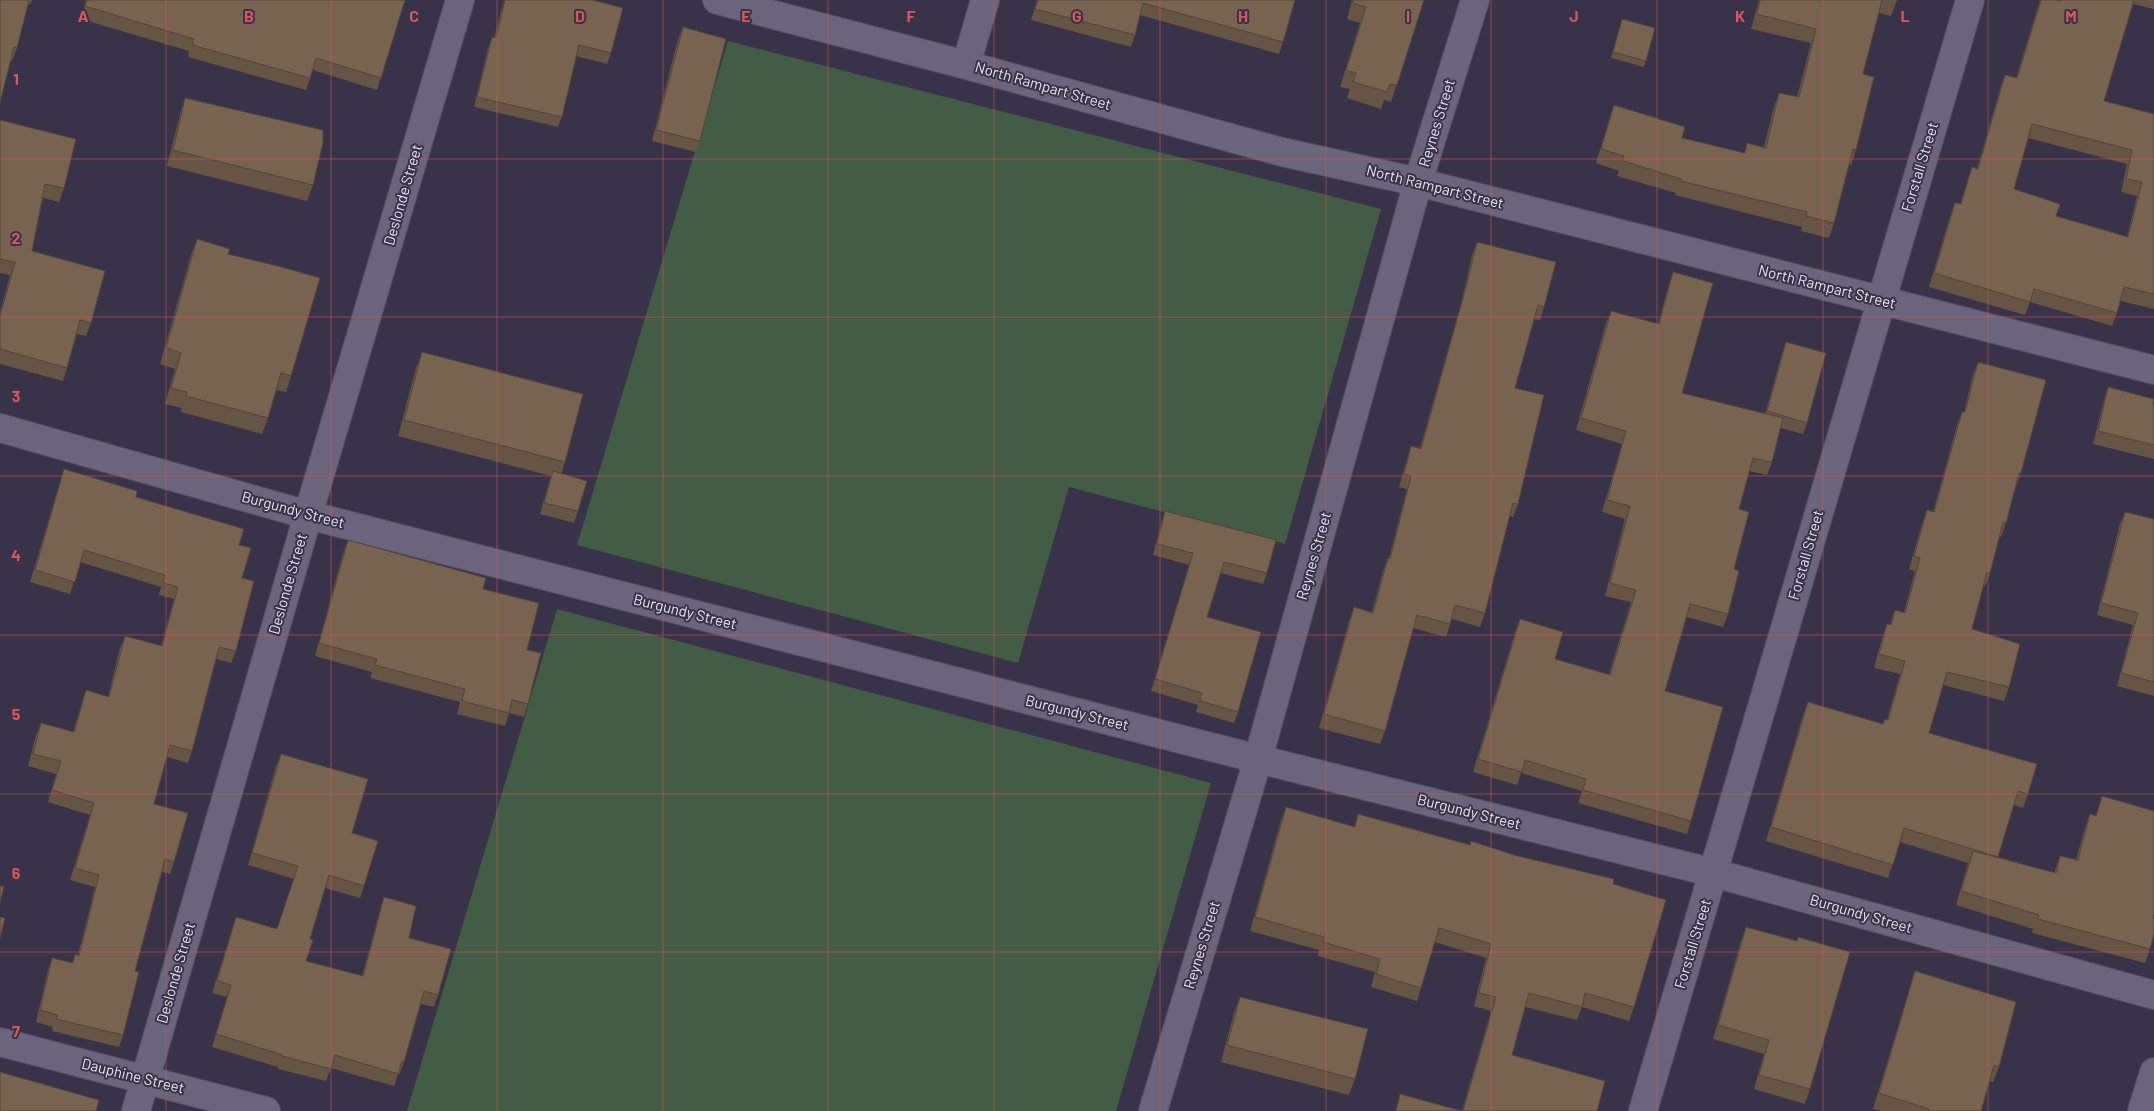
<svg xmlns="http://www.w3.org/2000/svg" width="2154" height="1111" viewBox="0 0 2154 1111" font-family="Barlow,sans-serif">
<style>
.green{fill:#425c45}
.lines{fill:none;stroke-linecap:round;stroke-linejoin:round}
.minor-casing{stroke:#534e61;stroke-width:30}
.minor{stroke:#6a647d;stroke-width:28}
.wall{fill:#665545;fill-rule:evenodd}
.building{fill:#776350;stroke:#534538;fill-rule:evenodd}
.grid{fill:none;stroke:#da565a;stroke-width:1;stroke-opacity:0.55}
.labels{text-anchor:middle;stroke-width:4;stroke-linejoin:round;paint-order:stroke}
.street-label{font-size:15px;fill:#e5e2f0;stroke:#383349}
.grid-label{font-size:16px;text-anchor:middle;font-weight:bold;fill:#da565a;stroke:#383349;stroke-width:4;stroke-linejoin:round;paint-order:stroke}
</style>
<rect width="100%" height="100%" fill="#383349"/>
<!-- green -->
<path class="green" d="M728,41L1381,209L1285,544L1069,487L1018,663L577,545Z
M557,609L1211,783L1116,1111H407Z"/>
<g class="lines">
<!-- minor casing -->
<g class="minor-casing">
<path id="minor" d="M717,0L966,65L1282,152L1418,182L2154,370
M966,65L985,0
M0,428L308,515L1258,759L1714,873L2154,995
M0,1042L266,1111
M136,1111L308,515L460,0
M1153,1111L1258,759L1418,182L1475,0
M1643,1111C1753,741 1858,370 1970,0
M2142,1111L2154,1072"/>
</g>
<!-- minor -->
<use href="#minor" class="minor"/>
</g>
<!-- wall -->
<path class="wall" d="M0,0H32L30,5L28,4L17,48L12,61H11Z
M86,0H405L377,90L313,70L306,90L188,57L189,51L81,19Z
M504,0H593L611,53L607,64L576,56L562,117L558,127L474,107L488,48L492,37L494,38Z
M1037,0H1295L1283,42L1279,54L1140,15L1135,35L1131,47L1031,20Z
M1352,0H1424L1391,102L1384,100L1381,109L1347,98L1350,89L1340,87L1360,23L1347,19Z
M1759,0H1897L1891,16L1879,13L1863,74L1856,150L1851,165L1849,164L1834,223L1829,238L1801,231L1802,227L1675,195L1676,193L1617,176L1619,171L1596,163L1609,120L1614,105L1682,138L1744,153L1747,143L1764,147L1774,107L1779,93L1797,97L1811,43L1751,29Z
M2040,0H2154V9L2133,4L2104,101L2154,114V309L2121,301L2112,326L2030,302L2025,315L1929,287L1950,216L1955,203L1960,204L1972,167L1977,169L2000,89L2005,75L2016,78ZM2028,138L2127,164L2121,192L2137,196L2127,237L2056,216L2014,189Z
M1622,19L1646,61L1644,67L1611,58Z
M683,27L700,141L696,152L652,141L678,39Z
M185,98L313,185L307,201L167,166L180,114Z
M0,120L64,188L59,202L43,198L32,251L91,323L86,336L77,334L67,368L63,381L0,364V312L10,275L0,273Z
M197,239L228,254L291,376L286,392L276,390L268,418L262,434L181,412L182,408L165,404L175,369L160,364L191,255Z
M1477,242L1544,307L1540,320L1534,319L1515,388L1518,504L1513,517L1510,516L1485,613L1480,627L1452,619L1446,637L1413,628L1385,731L1380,744L1319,728L1349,621L1354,607L1372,612L1383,571L1388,558H1389L1407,489L1399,487L1407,459L1411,446L1420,448L1462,300L1472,255Z
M1673,272L1682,393L1765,414L1782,354L1786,342L1807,423L1803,434L1780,428L1772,462L1767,475L1749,471L1739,509L1734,569L1728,614L1723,627L1687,617L1665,691L1691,821L1687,834L1578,803L1582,791L1521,773L1517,785L1473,772L1515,632L1520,619L1555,659L1609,674L1631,602L1605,596L1625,519L1602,512L1622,444L1576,430L1606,323L1611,311L1658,324L1669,284Z
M422,352L565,462L561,474L578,511L574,523L540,514L551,476L398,436L416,368Z
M1978,362L2021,473L2016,487L2006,523L2001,537L1999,536L1990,573L1985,586H1983L1972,629L2009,687L2004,701L1943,685L1929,733L2028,794L2023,808L2014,805L1998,857L2054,873L2060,856L2076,860L2085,828L2090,814L2096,816L2102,796L2153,918L2150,949L2145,963L2032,933L2033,929L1956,905L1968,863L1900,842L1888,878L1766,841L1803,715L1808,702L1883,724L1887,720L1900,674L1874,668L1882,638L1887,624L1890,625L1895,610L1904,612L1915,571L1909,569L1922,524L1927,510L1933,512L1957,425L1962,412H1964L1973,375Z
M2108,387L2154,404V459L2093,444L2104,400Z
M64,469L136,497L239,545L242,578L236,651L231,663L216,659L192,751L188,763L167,757L154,804L174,862L170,874L162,872L135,971L123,1035L119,1047L52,1031L53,1027L36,1022L48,970L52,958L72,963L75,954L78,955L95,887L70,880L90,815L48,802L56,774L28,766L36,735L41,723L73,732L86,690L108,697L120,648L125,636L161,646L174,599L159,595L161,587L80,562L70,594L30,582L60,482Z
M1165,511L1267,573L1263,584L1220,573L1207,617L1238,712L1234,723L1196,712L1198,705L1151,691L1189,565L1153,555L1161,523Z
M2125,512L2154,519V696L2117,686L2133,625L2097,615L2120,524Z
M348,540L483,589L527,650L528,704L524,717L509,713L505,726L457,714L460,702L370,678L372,672L315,656L343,553Z
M281,754L352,833L364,886L360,898L325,888L310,939L306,961L362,976L380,910L384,897L409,938L438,995L434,1007L421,1004L404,1062L399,1075L398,1074L394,1086L331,1068L326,1081L278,1069V1067L212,1047L227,997L212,993L236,917L277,929L294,879L248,865L276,766Z
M1286,807L1354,827L1358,814L1613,884L1634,1007L1629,1021L1582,1007L1577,1020L1525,1007L1512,1055L1597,1111H1395L1400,1094L1462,1111L1491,1011L1474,1006L1486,958L1435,942L1421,988L1417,1001L1371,987L1375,972L1318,956L1319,950L1250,931L1281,820Z
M1746,927L1810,1089L1805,1104L1754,1089L1764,1054L1713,1039L1741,941Z
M1915,971L1999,1067L1993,1082L1990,1081L1981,1111H1881L1873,1109L1910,987Z
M1240,997L1355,1079L1349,1095L1221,1062L1234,1013Z"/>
<!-- building -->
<path class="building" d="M0,0H29L17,48L14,47L0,103Z
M87,0H405L381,78L316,58L310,78L192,45L194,39L85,6Z
M505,0H593L623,8L611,53L579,45L562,117L477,97L492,37L496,38Z
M1038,0H1295L1283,42L1143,3L1135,35L1035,9Z
M1353,0H1424L1397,85L1390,84L1387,92L1353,82L1356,73L1346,70L1366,7L1353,3Z
M1760,0H1882L1863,74L1874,77L1856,150L1853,149L1834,223L1806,216L1807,212L1681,181V179L1623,161L1624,156L1601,149L1614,105L1685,127L1682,138L1745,153L1747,143L1766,148L1779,93L1799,97L1816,29L1757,14Z
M2041,0H2056L2060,1V0H2134L2104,101L2154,114V294L2124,287L2117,313L2034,289L2030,302L1934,273L1955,203L1961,204L1972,167L1978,169L2005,75L2017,78ZM2032,124L2132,150L2126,179L2142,182L2128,237L2056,216L2060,204L2014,189Z
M1622,19L1655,28L1646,61L1613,52Z
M683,27L726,39L700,141L656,130Z
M185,98L323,130V143L313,185L173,150Z
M0,120L76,139L64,188L45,184L32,251L105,271L91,323L80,320L67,368L0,349V316L15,262L0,259Z
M197,239L230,249L228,254L278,266L320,278L291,376L281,373L268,418L186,396L187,392L171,388L181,353L166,348Z
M1477,242L1556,262L1544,307L1538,305L1515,388L1544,395L1518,504L1513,503L1485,613L1455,605L1450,624L1417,615L1385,731L1324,714L1354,607L1373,613L1388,558L1390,559L1411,476L1404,474L1411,446L1421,449L1466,287Z
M1673,272L1713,283L1682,393L1783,418L1772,462L1753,458L1739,509L1749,512L1734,569L1739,571L1728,614L1690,604L1665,691L1723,707L1691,821L1583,790L1586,779L1525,760L1522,772L1478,759L1520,619L1563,632L1555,659L1610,675L1636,590L1610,583L1630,506L1607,500L1626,431L1581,418L1611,311L1659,324Z
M1786,342L1826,353L1807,423L1767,411Z
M422,352L583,394L565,462L404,420Z
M1978,362L2046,380L2021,473H2019L2006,523H2003L1990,573L1987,572L1972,629L2020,644L2009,687L1947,672L1929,733L2037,764L2028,794L2018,791L1998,857L1904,828L1893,865L1771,827L1808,702L1883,724L1885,719L1888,720L1905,661L1879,654L1887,624L1891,625L1895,610L1905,613L1920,558L1914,556L1927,510L1934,512L1962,412H1965Z
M2108,387L2154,399L2153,404H2154V445L2098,431Z
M64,469L137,491L136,497L244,529L239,545L251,548L242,578L254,581L236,651L219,647L192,751L170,745L154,804L188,813L174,862L165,859L135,971L139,972L123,1035L56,1019L58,1015L40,1010L52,958L73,963L75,954L79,956L99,875L75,868L94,803L52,790L61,761L33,754L41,723L74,732L86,690L109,697L125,636L162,646L178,587L163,583L165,575L84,550L75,582L35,570Z
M553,471L587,481L578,511L544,503Z
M1165,511L1276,540L1267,573L1224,562L1207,617L1261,632L1238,712L1200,701L1202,693L1155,679L1193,553L1157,544Z
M2125,512L2154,519V682L2121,673L2138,613L2101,603Z
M348,540L486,578L483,589L539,603L527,650L541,653L528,704L512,700L509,713L462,701L465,689L375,665L377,659L319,643Z
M281,754L368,779L352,833L378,841L364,886L329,875L310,939L313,940L306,961L363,976L384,897L416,906L409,938L451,949L438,995L424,991L404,1062L402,1061L398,1074L335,1055L331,1069L282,1056L283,1055L216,1034L231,985L217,981L236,917L277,929L298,866L252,853Z
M2102,796L2154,811V914L2153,918H2154V934L2150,949L2038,919L2039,915L1961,891L1973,851L2056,873L2060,856L2078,860L2090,814L2096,816Z
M1286,807L1355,827L1358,814L1470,845L1471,841L1514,855L1614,879L1613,884L1666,900L1634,1007L1585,993L1582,1007L1529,993L1512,1055L1605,1081L1597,1111H1463L1496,997L1479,993L1491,944L1439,928L1421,988L1376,974L1380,959L1323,942L1324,937L1255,917Z
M0,886L4,887L0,903Z
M0,917L5,918L0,939Z
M1746,927L1797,941L1798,937L1850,952L1810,1089L1759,1075L1769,1040L1718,1025Z
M1915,971L2016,1002L1999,1067L1994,1065L1981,1111H1928L1929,1109L1879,1093Z
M1240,997L1368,1029L1355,1079L1227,1045Z
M0,1072L99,1100L96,1111H0Z
M1400,1094L1462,1111H1396Z"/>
<!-- grid -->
<path class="grid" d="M166,0V1111M331,0V1111M497,0V1111M663,0V1111M828,0V1111M994,0V1111M1160,0V1111M1326,0V1111M1491,0V1111M1657,0V1111M1823,0V1111M1988,0V1111M0,159H2154M0,317H2154M0,476H2154M0,635H2154M0,794H2154M0,952H2154"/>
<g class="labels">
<!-- street labels -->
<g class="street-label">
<text transform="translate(1043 86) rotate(16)" y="5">North Rampart Street</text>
<text transform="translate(1437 123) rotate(-73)" y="5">Reynes Street</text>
<text transform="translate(1920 167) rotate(-73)" y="5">Forstall Street</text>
<text transform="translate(1435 187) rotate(14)" y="5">North Rampart Street</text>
<text transform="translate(403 195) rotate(-74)" y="5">Deslonde Street</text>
<text transform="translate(1827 287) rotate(14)" y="5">North Rampart Street</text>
<text transform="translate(293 510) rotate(15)" y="5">Burgundy Street</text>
<text transform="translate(1806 555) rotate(-74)" y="5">Forstall Street</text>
<text transform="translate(1314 556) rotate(-74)" y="5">Reynes Street</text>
<text transform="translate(288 584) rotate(-74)" y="5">Deslonde Street</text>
<text transform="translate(685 612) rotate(14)" y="5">Burgundy Street</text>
<text transform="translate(1077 713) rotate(14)" y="5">Burgundy Street</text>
<text transform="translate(1469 812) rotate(14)" y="5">Burgundy Street</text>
<text transform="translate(1861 914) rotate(16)" y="5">Burgundy Street</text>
<text transform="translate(1693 944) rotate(-73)" y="5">Forstall Street</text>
<text transform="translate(1202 945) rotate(-73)" y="5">Reynes Street</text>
<text transform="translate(176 973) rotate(-74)" y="5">Deslonde Street</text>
<text transform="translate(133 1076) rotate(14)" y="5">Dauphine Street</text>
</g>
</g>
<g class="grid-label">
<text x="83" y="22">A</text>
<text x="249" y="22">B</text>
<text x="414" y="22">C</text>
<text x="580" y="22">D</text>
<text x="746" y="22">E</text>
<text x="911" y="22">F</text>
<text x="1077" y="22">G</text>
<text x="1243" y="22">H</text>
<text x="1408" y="22">I</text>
<text x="1574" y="22">J</text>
<text x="1740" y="22">K</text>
<text x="1905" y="22">L</text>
<text x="2071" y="22">M</text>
<text x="16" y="85">1</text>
<text x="16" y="244">2</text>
<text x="16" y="402">3</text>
<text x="16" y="561">4</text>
<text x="16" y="720">5</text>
<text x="16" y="879">6</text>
<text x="16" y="1037">7</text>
</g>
</svg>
